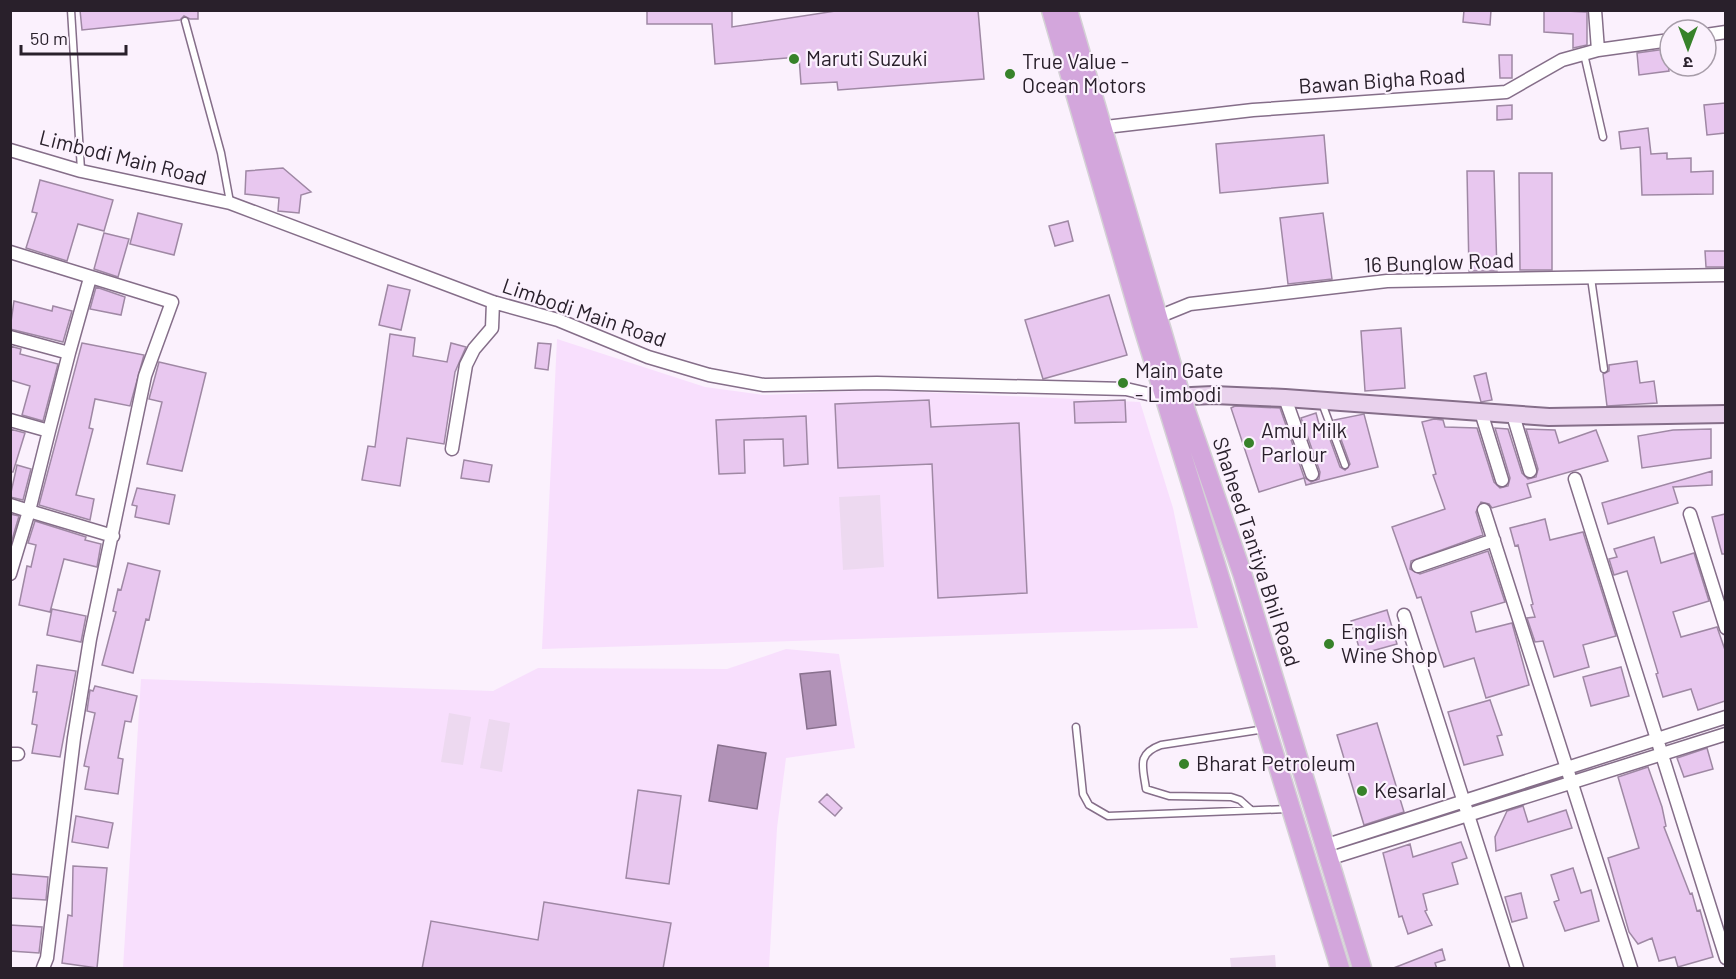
<svg xmlns="http://www.w3.org/2000/svg" width="1736" height="979" viewBox="0 0 1736 979" font-family="Barlow,'Noto Sans Devanagari',sans-serif">
<style>
.built{fill:#f8dffd}
.green{fill:#edd9f0}
.water{fill:#b192b7;stroke:#88708d;stroke-width:1.5}
.building{fill:#e8c7ef;stroke:#9f88a4;stroke-width:1.5}
.lines{fill:none;stroke-linecap:round;stroke-linejoin:round}
.lane-casing{stroke:#856e89;stroke-width:9}
.street-casing{stroke:#856e89;stroke-width:15}
.secondary-casing{stroke:#856e89;stroke-width:20}
.primary-casing{stroke:#d4d2d5;stroke-width:21}
.lane{stroke:#fff;stroke-width:6}
.street{stroke:#fff;stroke-width:12}
.secondary{stroke:#e9d2ed;stroke-width:16}
.primary{stroke:#d3a6dc;stroke-width:18}
.poi-dot{fill:#37822a;stroke:#fbf1fd;stroke-width:2}
.labels{text-anchor:middle;stroke-width:4.5;stroke-linejoin:round;paint-order:stroke}
.poi-label{font-size:21px;fill:#29202b;stroke:#fbf1fd;text-anchor:start}
.street-label{font-size:21px;fill:#29202b;stroke:#fbf1fd}
</style>
<rect width="100%" height="100%" fill="#fbf1fd"/>
<!-- built -->
<path class="built" d="M557,339L705,387L764,395L879,390L1140,402L1173,508L1198,628L542,649Z
M786,649L839,654L855,748L786,758L777,828L769,968H123L141,679L493,691L538,668L727,669Z"/>
<!-- green -->
<path class="green" d="M880,495L884,567L843,570L839,497Z
M449,713L471,717L463,765L441,762Z
M489,719L510,723L502,772L480,768Z
M1275,955L1276,968H1231L1230,958Z"/>
<!-- water -->
<path class="water" d="M830,671L836,725L807,729L800,674Z
M718,745L766,753L757,809L709,801Z"/>
<!-- building -->
<path class="building" d="M80,10H198V19H190L184,16L180,20L82,30Z
M647,10H732V27L842,10H978L984,79L838,90L837,82L801,84L799,57L715,64L712,24H647Z
M1464,10H1491L1490,25L1463,22Z
M1544,10L1587,12V45L1573,48V34L1544,32Z
M1666,49L1669,71L1639,75L1637,53Z
M1499,55H1512V78H1500Z
M1725,103V133L1707,135L1704,105Z
M1512,105V119L1497,120V106Z
M1648,128L1651,154L1667,153V159L1691,158V172L1713,171V194L1642,195L1640,147L1621,149L1619,132Z
M1324,135L1328,183L1220,193L1216,144Z
M283,168L311,192L301,195L299,213L278,211L279,198L245,194L246,171Z
M1467,171H1494L1497,271H1469Z
M1519,173H1552V270H1520Z
M40,180L113,200L104,231L78,224L67,261L26,248L37,213L32,212Z
M138,213L182,224L174,255L130,244Z
M1323,213L1332,279L1288,284L1280,218Z
M1068,221L1073,241L1055,246L1049,226Z
M104,233L129,239L118,277L94,269Z
M1705,251H1725V267H1706Z
M388,285L410,290L401,330L379,325Z
M96,287L125,297L121,315L90,309Z
M1109,295L1127,355L1043,379L1025,320Z
M14,301L52,311L53,306L72,311L63,342L10,329Z
M1401,328L1405,388L1365,391L1361,331Z
M390,334L415,338L413,356L447,362L451,343L466,347L455,372L444,444L407,438L400,486L362,480L368,446L375,447Z
M82,343L144,355L130,406L95,399L89,428L93,429L76,495L94,499L90,520L39,505Z
M538,343L551,344L548,370L535,368Z
M10,346L21,349L20,354L58,364L43,421L22,415L30,386L10,380Z
M1637,361L1640,383L1654,381L1657,403L1607,406L1603,374L1609,371V365Z
M159,362L206,373L182,471L147,464L162,402L149,399Z
M1486,373L1492,400L1481,402L1474,376Z
M929,400L931,427L1019,423L1027,593L938,598L932,464L838,468L835,404Z
M1125,400L1126,422L1075,423L1074,402Z
M1235,406L1280,408L1304,477L1311,482L1319,479L1320,472L1301,418L1316,413L1319,424L1324,423L1340,467L1345,470L1350,464L1334,420L1364,414L1378,467L1306,485L1304,478L1259,492L1231,408Z
M806,416L808,464L784,466L783,439L744,440L745,473L719,474L716,420Z
M1434,419L1443,420L1445,427L1477,428L1494,482L1500,488L1508,486L1510,478L1495,428L1508,429L1522,473L1528,479L1536,477L1538,469L1526,429L1555,430L1559,443L1596,430L1608,461L1527,484L1531,497L1492,508L1489,504L1481,502L1476,512L1483,535L1411,561L1410,569L1420,574L1488,551L1505,602L1471,612L1476,632L1512,623L1529,685L1486,698L1474,658L1444,667L1421,597L1417,598L1392,527L1445,509L1433,475L1436,474L1422,422Z
M10,429L25,433L13,472H10Z
M1711,429V458L1642,468L1638,436L1673,430Z
M464,460L492,465L489,482L461,478Z
M17,465L31,469L23,500L10,497Z
M1712,471V485L1673,487L1678,503L1608,524L1602,503Z
M137,488L175,495L169,524L135,517L137,506L132,505Z
M10,514L19,516L12,540H10Z
M1725,514V554H1722L1712,517Z
M1545,519L1550,540L1583,532L1616,636L1583,645L1589,667L1554,677L1543,641L1535,642L1527,618L1535,617L1531,605L1533,604L1518,545L1515,546L1510,528Z
M35,521L86,537L85,540L101,544L97,567L64,559L50,612L19,605L27,566L31,567L36,545L28,543Z
M1654,537L1661,563L1694,553L1709,601L1673,612L1681,637L1717,627L1725,650V701L1698,710L1691,689L1663,697L1656,674L1658,673L1627,571L1614,575L1609,559L1617,557L1614,549Z
M128,563L160,571L149,620L146,619L133,673L102,665L116,612L113,611L118,589L121,590Z
M52,609L86,616L81,642L47,635Z
M1387,610L1397,644L1361,654L1351,621Z
M37,665L76,671L60,757L32,753L37,725L32,724L37,692H33Z
M1621,667L1629,696L1591,706L1583,677Z
M95,686L137,696L131,722L125,721L118,758L123,759L118,794L85,789L89,767L84,766L95,713L87,711L90,690L93,691Z
M1490,700L1502,735L1497,736L1503,755L1464,765L1448,712Z
M1377,723L1404,812L1364,825L1337,735Z
M1707,748L1713,769L1684,777L1677,758Z
M1648,767L1662,807L1666,826L1664,827L1690,894L1692,893L1697,911L1700,910L1713,957L1678,967L1675,957L1659,961L1652,938L1638,944L1629,932L1608,858L1639,848L1618,777Z
M638,790L681,796L669,884L626,878Z
M827,794L842,808L835,816L819,802Z
M1523,806L1528,822L1566,810L1572,828L1496,851L1495,837L1507,811Z
M76,816L113,823L108,848L72,842Z
M1461,842L1467,858L1452,863L1458,884L1423,894L1427,910L1425,911L1432,925L1408,934L1402,916L1399,917L1383,853L1410,844L1413,857Z
M73,866L107,868L97,968L62,963L68,915L72,916Z
M1573,868L1581,893L1591,890L1599,921L1565,931L1554,902L1559,900L1551,875Z
M10,874L48,877L46,900L10,898Z
M1521,893L1527,918L1512,922L1505,897Z
M544,902L671,923L663,969H422L431,921L538,940Z
M10,925L42,927L39,953L10,951Z
M1442,949L1445,960L1435,963L1437,969H1391Z"/>
<g class="lines">
<!-- lane casing -->
<g class="lane-casing">
<path id="lane" d="M71,10L81,170
M185,21L221,153L230,202
M1584,54L1603,137
M1591,278L1604,369
M1322,403L1345,465
M1076,727L1083,794L1089,805L1108,816L1287,809
M1250,809L1240,800L1231,797L1169,796L1146,789C1143,767 1136,754 1161,745L1265,729"/>
</g>
<!-- street casing -->
<g class="street-casing">
<path id="street" d="M1595,10L1598,50
M1706,35L1726,32
M1097,128L1253,110L1506,92L1562,60L1598,50L1670,40
M10,150L81,171L230,203L493,302L558,320L648,357L709,375L764,385L877,383L1126,389L1165,398
M10,252L172,302L145,376L90,639L74,738L47,958L43,968
M1158,317L1190,304L1387,281L1726,275
M10,337L69,353L90,278
M1285,398L1312,474
M1481,412L1502,480
M1513,415L1530,471
M10,420L49,431L69,353
M452,449L466,365L474,349L492,328L493,302
M1575,479L1726,958
M10,505L29,511L49,431
M1484,510L1631,968
M1690,514L1726,628
M1418,566L1494,540
M10,574L29,511L113,536
M1404,615L1517,968
M10,754H18
M1324,846L1726,717
M1328,859L1726,734"/>
</g>
<!-- secondary casing -->
<g class="secondary-casing">
<path id="secondary" d="M1170,397L1213,395L1285,398L1549,417L1726,414"/>
</g>
<!-- primary casing -->
<g class="primary-casing">
<path id="primary" d="M1051,10L1142,324L1340,968
M1068,10L1181,396L1242,573L1362,968"/>
</g>
<!-- lane -->
<use href="#lane" class="lane"/>
<!-- street -->
<use href="#street" class="street"/>
<!-- secondary -->
<use href="#secondary" class="secondary"/>
<!-- primary -->
<use href="#primary" class="primary"/>
</g>
<!-- markers -->
<g class="poi-dot">
<circle cx="794" cy="59" r="6"/>
<circle cx="1010" cy="74" r="6"/>
<circle cx="1123" cy="383" r="6"/>
<circle cx="1249" cy="443" r="6"/>
<circle cx="1329" cy="644" r="6"/>
<circle cx="1184" cy="764" r="6"/>
<circle cx="1362" cy="791" r="6"/>
</g>
<g class="labels">
<!-- poi labels -->
<g class="poi-label">
<text x="806" y="66">Maruti Suzuki</text>
<text x="1022" y="69">True Value -<tspan x="1022" dy="24">Ocean Motors</tspan></text>
<text x="1135" y="378">Main Gate<tspan x="1135" dy="24">- Limbodi</tspan></text>
<text x="1261" y="438">Amul Milk<tspan x="1261" dy="24">Parlour</tspan></text>
<text x="1341" y="639">English<tspan x="1341" dy="24">Wine Shop</tspan></text>
<text x="1196" y="771">Bharat Petroleum</text>
<text x="1374" y="798">Kesarlal</text>
</g>
<!-- street labels -->
<g class="street-label">
<text transform="translate(1382 81) rotate(-4)" y="7">Bawan Bigha Road</text>
<text transform="translate(123 158) rotate(14)" y="7">Limbodi Main Road</text>
<text transform="translate(1439 263) rotate(-2)" y="7">16 Bunglow Road</text>
<text transform="translate(584 313) rotate(19)" y="7">Limbodi Main Road</text>
<text transform="translate(1256 552) rotate(72)" y="7">Shaheed Tantiya Bhil Road</text>
</g>
</g>
<!-- border -->
<rect width="1736" height="979" fill="none" stroke="#29202b" stroke-width="24"/>
<!-- north arrow -->
<g transform="translate(1688 48) rotate(180)"><circle r="28" fill="#fbf1fd" stroke="#a79da9" stroke-width="1.5"/>
<path d="M0-4.5L10 22L0 15L-10 22Z" fill="#37822a"/>
<text y="-9" font-size="16" font-weight="bold" text-anchor="middle" fill="#29202b">उ</text>
</g>
<!-- scale -->
<path d="M21 45v9h105v-9" fill="none" stroke="#29202b" stroke-width="3"/>
<text x="30" y="45" font-size="18" fill="#29202b" stroke="#fbf1fd" stroke-width="4.5" paint-order="stroke">50 m</text>
</svg>
